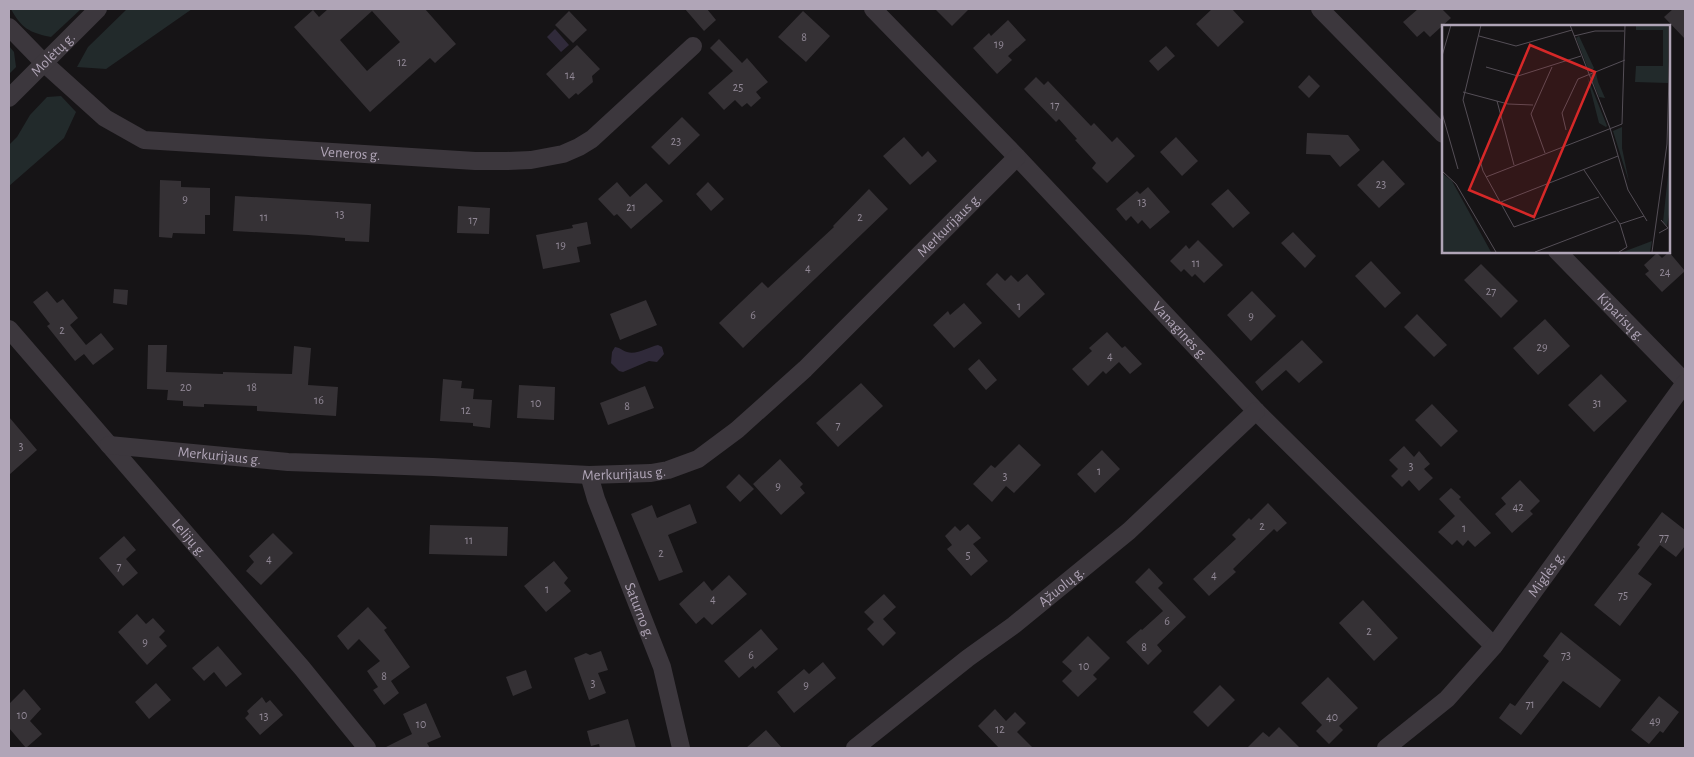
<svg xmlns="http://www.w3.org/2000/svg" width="1694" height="757" viewBox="0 0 1694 757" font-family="'Alegreya Sans',sans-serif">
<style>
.green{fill:#222a2b}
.water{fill:#302a3a}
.building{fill:#353135;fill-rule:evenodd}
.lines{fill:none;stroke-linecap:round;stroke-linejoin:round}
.minor{stroke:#3c373d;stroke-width:18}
.labels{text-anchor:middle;stroke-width:4.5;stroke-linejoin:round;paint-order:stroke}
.number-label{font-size:12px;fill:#918896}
.street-label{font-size:15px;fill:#b0a5b7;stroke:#110f11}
.inset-road{fill:none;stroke:#544e56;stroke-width:1}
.view{fill:#d62828;fill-opacity:0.15;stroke:#d62828;stroke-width:2.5}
.inset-edge{fill:none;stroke:#b0a5b7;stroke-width:2.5}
</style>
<rect width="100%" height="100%" fill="#161416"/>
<!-- green -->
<path class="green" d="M11,9H81L51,37C30,33 21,28 11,9Z
M127,9H192L106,69L77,67L88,47Z
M9,46L14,52L16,67L9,74Z
M61,96L76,112L64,138L9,186V145L17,137L30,115L47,97Z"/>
<!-- water -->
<path class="water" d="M555,29L569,45L561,52L547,37Z
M658,345L662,347L664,354L657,362L649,361L623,372L619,371L611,363L612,352L615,347C621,348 623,351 627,352C637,355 648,347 658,345Z"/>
<!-- building -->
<path class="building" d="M328,9H425L456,44L435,63L430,58L370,112L294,27L313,10L319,17ZM372,11L400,42L367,71L340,40Z
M685,9H707L716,20L704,31Z
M935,9H969L952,26Z
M1212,9H1232L1244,22L1218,47L1196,24Z
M1418,9H1442L1451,18L1430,37L1424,31L1417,37L1403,22Z
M1673,9H1685V39L1664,17Z
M569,11L587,30L573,43L555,25Z
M803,11L830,36L806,62L778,37Z
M1008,20L1026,40L1008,56L1012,60L997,74L973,48L989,33L991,36Z
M719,39L742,63L747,58L768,82L756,92L761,98L751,107L747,103L742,107L735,100L724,110L708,93L733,71L710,48Z
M577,45L600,69L592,76L593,82L578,95L576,93L569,99L546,74Z
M1166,46L1175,56L1158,71L1149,61Z
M1309,75L1320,86L1309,98L1298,87Z
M1036,77L1044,85L1048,81L1091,126L1094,123L1112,142L1117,137L1135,156L1107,183L1092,168L1096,163L1075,140L1077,139L1059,119L1056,122L1024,89Z
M682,117L700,135L669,165L651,147Z
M1307,133L1348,135L1360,150L1340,167L1330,155L1306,154Z
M904,137L922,157L928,151L937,161L910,185L883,156Z
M1176,137L1198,161L1182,176L1160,152Z
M1383,160L1405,184L1379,208L1357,185Z
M160,180L181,181V187L210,188V215H205V234L173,233L172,238L159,237Z
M617,182L630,197L646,183L663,201L631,229L617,214L614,216L598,199Z
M708,182L724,199L711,211L696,194Z
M1148,187L1170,212L1150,229L1142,220L1138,224L1131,216L1126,221L1116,209L1137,191L1140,194Z
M869,189L888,209L743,348L719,323L762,282L768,288L834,227L833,226Z
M1228,189L1250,213L1233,228L1211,204Z
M235,196L371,204L369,242L345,241V238L308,235L233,231Z
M458,206L490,208L489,234L457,233Z
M587,222L591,244L577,247L580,262L543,269L536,235L573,228L572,225Z
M1293,232L1316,256L1305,268L1281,243Z
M1198,240L1223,265L1204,283L1195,274L1192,277L1184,269L1181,272L1170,261L1186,245L1189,249Z
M1669,252L1685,271L1662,292L1645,274L1649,271L1644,265L1657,253L1662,258Z
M1371,261L1401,293L1385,308L1355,276Z
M1481,264L1518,301L1501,318L1464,280Z
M997,273L1005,281L1011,275L1018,282L1027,274L1045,294L1019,318L986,284Z
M114,289L128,290L127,305L113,303Z
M47,291L57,303L63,299L78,318L70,325L86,345L101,333L114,349L93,365L84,354L75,361L47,326L50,324L33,302Z
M1252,291L1276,316L1251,341L1227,315Z
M646,300L657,325L620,340L610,314Z
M964,303L982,323L954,348L933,325L948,311L950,315Z
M1417,314L1447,345L1434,357L1404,327Z
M1545,319L1570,346L1538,375L1513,348Z
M1107,332L1122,348L1125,346L1142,364L1130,374L1119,362L1106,374L1103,371L1088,386L1072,369L1092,351L1089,348Z
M1302,340L1323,362L1299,383L1286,370L1262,391L1255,382Z
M148,345H167L166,372L223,374V372L292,374L294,346L311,348L308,385L338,387L336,416L257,411V406L204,404V407L183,406V401L167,400L168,390L147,389Z
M979,359L997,380L986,390L968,369Z
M1601,374L1627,401L1594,432L1568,405Z
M443,379L462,381L461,388L474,389L473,399L492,400L490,428L473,426V423L440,421Z
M861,383L883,406L838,447L816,423Z
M519,385L555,387L554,420L517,418Z
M645,386L654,408L608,425L600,403Z
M1432,404L1458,431L1441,447L1415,420Z
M9,417L37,450L9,475Z
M1019,444L1041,465L1014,493L1006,486L992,502L973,484L991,465L995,468Z
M1404,446L1414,457L1419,451L1430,464L1424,469L1433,478L1419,491L1409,480L1402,487L1391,476L1398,469L1389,460Z
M1102,450L1120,469L1095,493L1077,474Z
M780,459L803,484L800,487L805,493L781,515L753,484Z
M739,474L754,489L740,502L726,487Z
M1520,480L1540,501L1530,511L1533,514L1512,533L1495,514L1506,504L1501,498Z
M1451,488L1461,497L1459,499L1491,533L1475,547L1468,540L1463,546L1457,540L1452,545L1438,532L1455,516L1439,499Z
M1268,503L1287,523L1277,532L1274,529L1233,569L1236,572L1209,596L1193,579L1236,539L1232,535L1249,518L1251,520Z
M690,504L697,523L668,535L683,572L659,581L631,514L652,505L657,518Z
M1662,512L1685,530V546L1676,557L1660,545L1638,574L1652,584L1620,626L1594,605L1640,547L1637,545Z
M968,524L981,538L973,544L988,561L971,576L947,549L952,545L945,536L955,526L960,531Z
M430,525L508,527L507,556L429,554Z
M273,533L293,553L261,585L246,571L254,562L249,556Z
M124,536L136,550L126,559L138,573L123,586L99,558Z
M554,561L568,578L564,583L571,591L546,612L524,586Z
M1149,568L1163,583L1158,588L1186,617L1157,645L1162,651L1148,665L1126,642L1141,629L1142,630L1163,611L1135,582Z
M729,575L747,594L712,625L704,617L696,624L679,604L704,581L712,591Z
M884,594L896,607L883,619L896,633L883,646L867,629L874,622L864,612Z
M1363,600L1398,638L1374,661L1339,623Z
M368,607L387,628L384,630L410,667L391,681L399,693L384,705L373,690L378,687L367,671L380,661L359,639L348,650L337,636Z
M137,614L146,624L153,618L165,631L159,637L167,646L147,665L118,632Z
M761,629L778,649L755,669L753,666L739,678L724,661Z
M1561,632L1621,680L1600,708L1563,681L1521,735L1499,718L1510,703L1515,706L1549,661L1543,656Z
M1088,636L1110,658L1093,675L1097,679L1078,697L1062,681L1072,671L1062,662Z
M218,646L242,674L226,687L214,672L204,681L192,668Z
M601,651L608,670L598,673L606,693L589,700L574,658L586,653L590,655Z
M823,662L836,678L794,713L777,692L804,669L809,674Z
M526,670L532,688L513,696L506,677Z
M1328,677L1358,708L1339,726L1343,730L1329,744L1316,731L1322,725L1301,703Z
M156,683L171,700L149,719L135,702Z
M1220,685L1235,700L1208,727L1193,712Z
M24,689L41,709L30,721L42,734L26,748L9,728V704Z
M1659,696L1679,712L1663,733L1660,731L1649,744L1631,730Z
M262,697L266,703L270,700L283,715L260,735L245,718L249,714L247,711Z
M426,703L441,737L427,743L430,748H384L412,734L403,714Z
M995,709L1006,721L1015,712L1026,723L1017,732L1033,748H999L978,726Z
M628,719L636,748H600L599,744L591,746L587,731Z
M1279,727L1300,748H1247L1263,732L1269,737Z
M766,730L782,748H746Z"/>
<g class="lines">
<!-- minor -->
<g class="minor">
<path id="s1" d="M873,9L1017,157L1256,411L1494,646"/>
<path d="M1320,9L1443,134"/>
<path id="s2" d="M9,27L44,63L105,118L144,140L475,161H507L531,160L563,154L579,147L592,139L693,46"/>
<path id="s3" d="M9,98L98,9"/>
<path id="s4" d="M1557,251L1685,382"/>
<path id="s5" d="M9,329L302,668L367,748"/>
<path id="s6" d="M109,445L288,462L433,467L589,475L651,473L668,470L698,459L737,430L805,369L1017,157"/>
<path id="s7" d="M589,475L596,499L662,667L681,748"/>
<path id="s8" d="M855,748L968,658L1014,625L1129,531L1256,411"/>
<path id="s9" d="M1386,748L1447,699L1494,646L1685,383"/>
</g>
</g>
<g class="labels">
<!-- number labels -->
<g class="number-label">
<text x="804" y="41">8</text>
<text x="999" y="48">19</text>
<text x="402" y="66">12</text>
<text x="570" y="79">14</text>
<text x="738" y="91">25</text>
<text x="1055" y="109">17</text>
<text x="676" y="145">23</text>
<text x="1381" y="188">23</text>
<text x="185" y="203">9</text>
<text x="1142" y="206">13</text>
<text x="631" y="211">21</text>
<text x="340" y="218">13</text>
<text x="264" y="221">11</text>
<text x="860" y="221">2</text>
<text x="473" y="224">17</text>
<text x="561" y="249">19</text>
<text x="1196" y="267">11</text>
<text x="808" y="272">4</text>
<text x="1665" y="276">24</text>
<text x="1491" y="295">27</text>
<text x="1019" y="310">1</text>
<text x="753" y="319">6</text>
<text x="1251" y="320">9</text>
<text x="62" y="334">2</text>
<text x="1542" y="351">29</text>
<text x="1110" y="360">4</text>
<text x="186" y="391">20</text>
<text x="252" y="391">18</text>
<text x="319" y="404">16</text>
<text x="536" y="407">10</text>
<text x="1597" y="407">31</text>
<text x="627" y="410">8</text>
<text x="466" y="414">12</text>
<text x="838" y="429">7</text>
<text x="21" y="450">3</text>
<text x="1411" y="470">3</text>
<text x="1099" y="475">1</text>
<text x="1005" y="480">3</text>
<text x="778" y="490">9</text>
<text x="1518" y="511">42</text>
<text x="1262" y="530">2</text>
<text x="1464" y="532">1</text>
<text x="1664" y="541">77</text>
<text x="469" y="544">11</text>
<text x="661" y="557">2</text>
<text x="968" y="559">5</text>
<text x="269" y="563">4</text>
<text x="119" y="570">7</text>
<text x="1214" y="579">4</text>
<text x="547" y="593">1</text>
<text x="1623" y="599">75</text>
<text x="713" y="603">4</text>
<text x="1167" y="625">6</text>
<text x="1369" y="635">2</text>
<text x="145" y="646">9</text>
<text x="1144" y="651">8</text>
<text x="751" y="659">6</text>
<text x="1566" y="659">73</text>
<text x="1084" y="670">10</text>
<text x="384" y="680">8</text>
<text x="593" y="687">3</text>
<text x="806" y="689">9</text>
<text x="1530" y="708">71</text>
<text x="22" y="719">10</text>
<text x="264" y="720">13</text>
<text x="1332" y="721">40</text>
<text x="1655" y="725">49</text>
<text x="421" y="728">10</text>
<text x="1000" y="733">12</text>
</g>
<!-- street labels -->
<g class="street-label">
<text dy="5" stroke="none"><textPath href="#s3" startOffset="62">Molėtų g.</textPath></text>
<text dy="5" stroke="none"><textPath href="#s2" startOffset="384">Veneros g.</textPath></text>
<text dy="5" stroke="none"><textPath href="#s6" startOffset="936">Merkurijaus g.</textPath></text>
<text dy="5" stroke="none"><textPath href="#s4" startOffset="92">Kiparisų g.</textPath></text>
<text dy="5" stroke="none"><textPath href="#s1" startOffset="445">Vanaginės g.</textPath></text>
<text dy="5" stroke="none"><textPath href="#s6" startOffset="111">Merkurijaus g.</textPath></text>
<text dy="5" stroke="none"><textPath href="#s6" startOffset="516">Merkurijaus g.</textPath></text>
<text dy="5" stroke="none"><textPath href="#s5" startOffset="276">Lelijų g.</textPath></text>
<text dy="5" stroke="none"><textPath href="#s9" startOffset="238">Miglės g.</textPath></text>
<text dy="5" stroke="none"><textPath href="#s8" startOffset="262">Ąžuolų g.</textPath></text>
<text dy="5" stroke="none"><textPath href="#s7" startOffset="145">Saturno g.</textPath></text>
</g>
</g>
<!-- overview -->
<g transform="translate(1442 25)">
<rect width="228" height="228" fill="#161416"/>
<path d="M194,0H226V58L193,57L194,41H221V5H194ZM137,11L152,43L150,46H147L134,13ZM154,48L156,57L163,73L157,72L148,50ZM145,51L165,101L164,102L157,98ZM180,102V123L187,157L171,106ZM227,141L228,184L225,201L221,197ZM0,148L10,156L49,227H0ZM210,216L208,227H181Z" fill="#222a2b"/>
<path class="inset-road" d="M39,0L21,75L41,146L72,202L157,172M128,0L168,103L186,165L205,196M37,11L74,21L130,5M132,11L153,6H182M0,31L9,0M44,42L76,51L139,31M21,67L66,79L91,80M55,76L72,140M0,88L16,144M124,105L120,88L136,54L183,35M103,128L89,89L110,42M142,145L178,199L185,222L177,227M0,146L14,159L54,227M44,152L180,99L183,0M59,177L176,131M178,199L202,191M217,208L226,203L219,195M93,227L174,196M210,227L225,119L228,19"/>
<path class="view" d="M88,20L153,47L92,192L27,165Z"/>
<rect width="228" height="228" class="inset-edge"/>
</g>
<!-- border -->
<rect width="1694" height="757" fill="none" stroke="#b0a5b7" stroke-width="20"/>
</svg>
